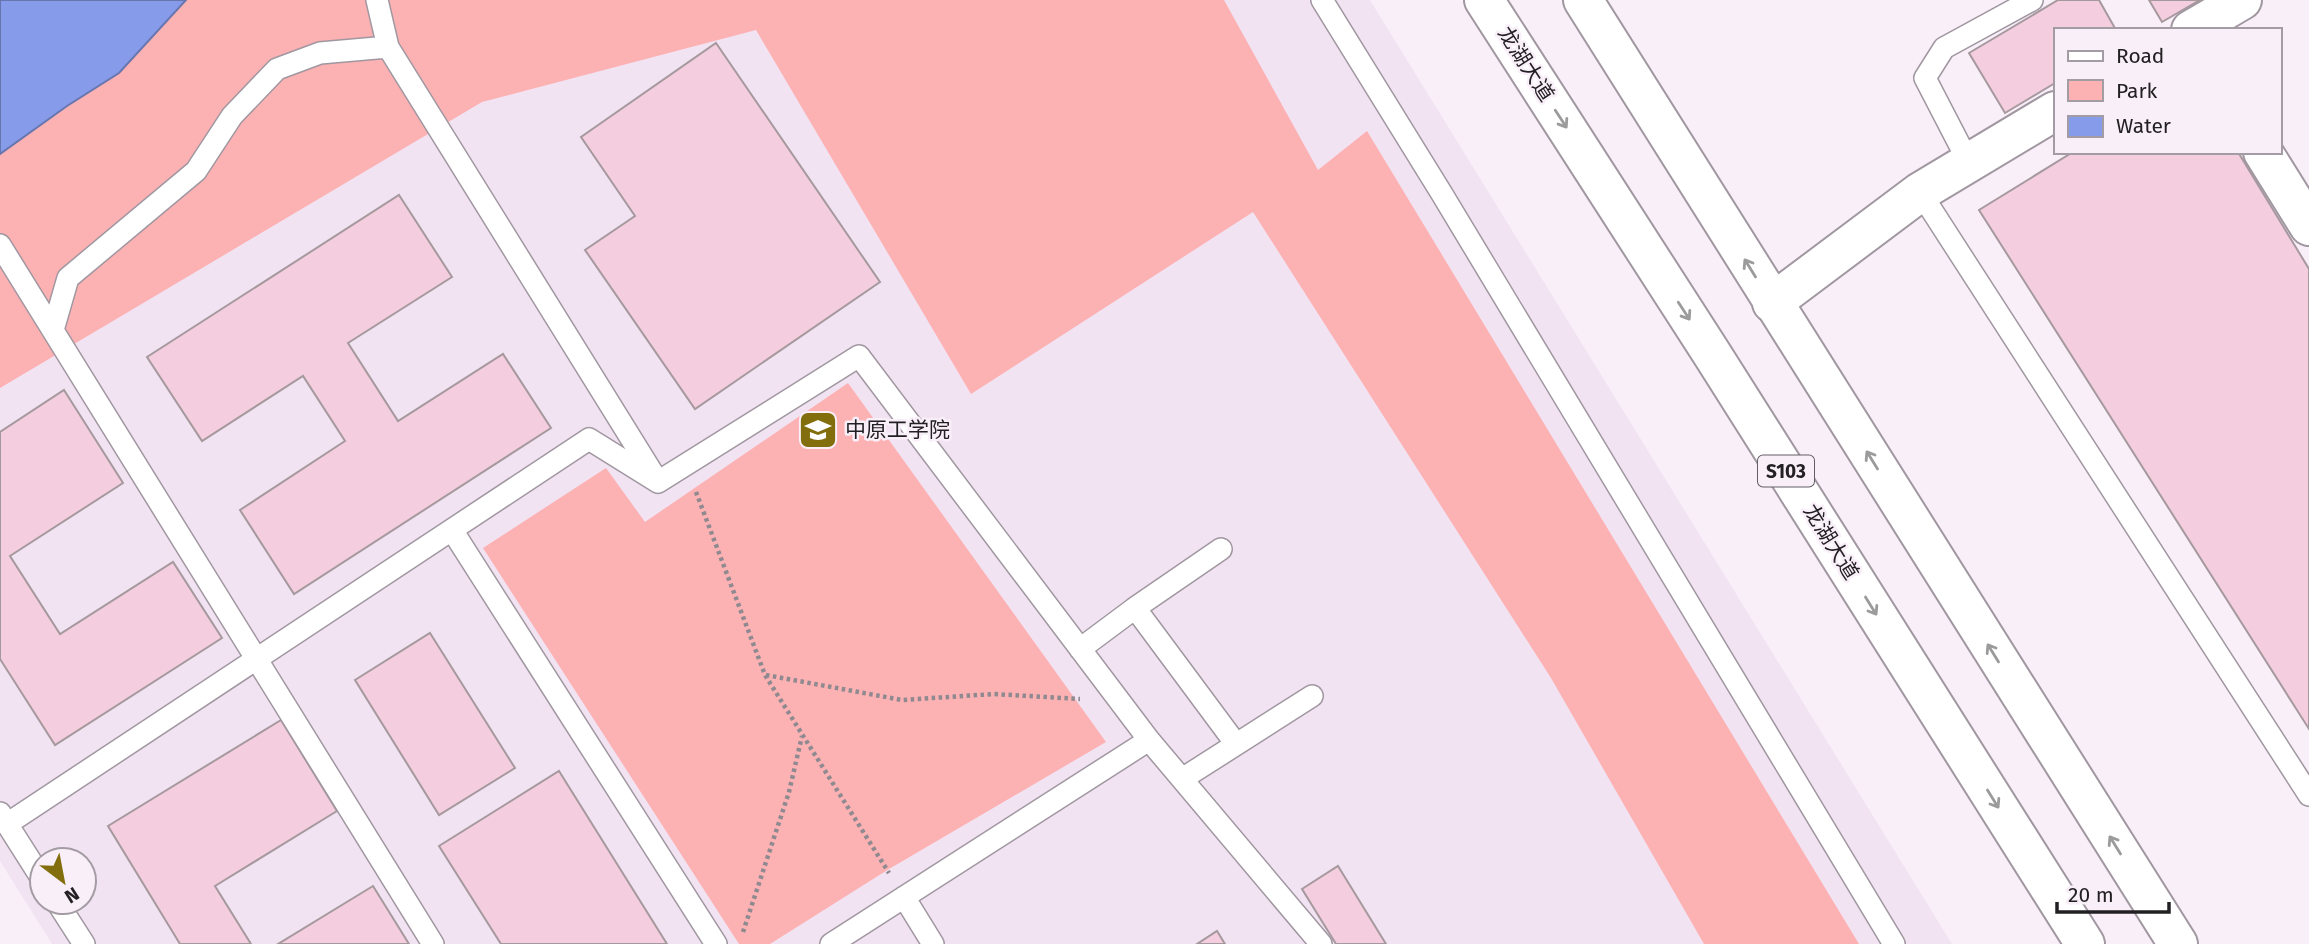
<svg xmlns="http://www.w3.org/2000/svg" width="2309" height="944" viewBox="0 0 2309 944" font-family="'Fira Sans','Noto Sans SC',sans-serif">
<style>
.built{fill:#f2e3f3;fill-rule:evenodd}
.green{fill:#fcb1b3}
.water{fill:#869bea;stroke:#6876af;stroke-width:2}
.building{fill:#f4cede;stroke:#a6999e;stroke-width:2}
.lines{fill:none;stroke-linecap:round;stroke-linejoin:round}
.service-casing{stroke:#a097a0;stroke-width:24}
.minor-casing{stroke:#a097a0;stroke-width:42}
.trunk-casing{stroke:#a097a0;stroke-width:42}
.path{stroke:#8f8990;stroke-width:4.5;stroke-dasharray:3.5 3.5;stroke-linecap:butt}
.service{stroke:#fff;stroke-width:21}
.minor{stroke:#fff;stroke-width:38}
.trunk{stroke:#fff;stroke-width:38}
.oneway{stroke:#9c9b9c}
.labels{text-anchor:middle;stroke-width:5;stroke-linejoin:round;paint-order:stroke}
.shield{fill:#f9eff9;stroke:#635e64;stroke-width:2}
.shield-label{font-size:19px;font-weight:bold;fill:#232024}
.street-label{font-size:21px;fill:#232024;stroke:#f9eff9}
.poi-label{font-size:21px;fill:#232024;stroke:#f9eff9;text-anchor:start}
</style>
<rect width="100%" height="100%" fill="#f9eff9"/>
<!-- built -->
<path class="built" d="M0,0H1370L1952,944H52L0,861ZM42,860H84V902H42Z"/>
<!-- green -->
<path class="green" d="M0,0H1224L1318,170L1367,131L1859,944H1704L1551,678L1253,212L971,394L756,30L482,102L0,388Z
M848,383L1106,742L889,869L770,944H739L483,548L606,468L645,522Z"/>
<!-- water -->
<path class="water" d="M0,0H186L119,73L67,106L0,154Z"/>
<!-- building -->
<path class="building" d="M2058,0H2099L2116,30H2055V83L2005,113L1969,53Z
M2149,0H2200L2162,22Z
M716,43L880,282L695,409L585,250L635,216L581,137Z
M2073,152H2238L2309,269V729L1979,210Z
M399,195L452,277L348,343L398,421L503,354L551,428L294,594L240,510L345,441L303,376L202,441L147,357Z
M64,390L123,483L10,556L60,634L173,562L222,638L55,745L0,659V432Z
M430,633L515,768L439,815L355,680Z
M281,720L337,811L215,886L251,944H180L108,826Z
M559,771L667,944H501L439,846Z
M1338,866L1386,944H1336L1302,889Z
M373,886L409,944H278Z
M1217,931L1225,944H1197Z"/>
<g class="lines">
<!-- service casing -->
<g class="service-casing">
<path id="service" d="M377,0L388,47L655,477
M1322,0L1442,194L1894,944
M1969,163L1925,78L1944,48L2032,0
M1920,192L2309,795
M0,245L433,944
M53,330L68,278L196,171L232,116L277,69L320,53L388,47
M452,530L716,944
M1135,608L1236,744
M1080,649L1135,608L1221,549
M1182,779L1312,696
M0,813L42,879
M7,824L589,439L658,482L859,356L1149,740L1321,944
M904,897L933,944
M57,902L84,944
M831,944L1149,740"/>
</g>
<!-- minor casing -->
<g class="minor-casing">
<path id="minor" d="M2191,30L2242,0
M2263,152L2309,226
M1772,303L1920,192L2055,111"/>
</g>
<!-- trunk casing -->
<g class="trunk-casing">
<path id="trunk" d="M1484,0L1712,354L2085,944
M1583,0L2178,944"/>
</g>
<!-- path -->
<path class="path" d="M696,492L765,675L889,873
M766,675L902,700L994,694L1080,699
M743,932L789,792L802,736"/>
<!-- service -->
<use href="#service" class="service"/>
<!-- minor -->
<use href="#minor" class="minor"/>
<!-- trunk -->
<use href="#trunk" class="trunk"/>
</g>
<!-- one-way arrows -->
<defs><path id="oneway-shaft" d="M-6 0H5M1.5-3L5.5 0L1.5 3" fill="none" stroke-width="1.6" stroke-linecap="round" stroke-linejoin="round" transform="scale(1.75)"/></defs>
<g class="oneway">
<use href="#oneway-shaft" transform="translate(1561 119) rotate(57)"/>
<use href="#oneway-shaft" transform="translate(1750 268) rotate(-122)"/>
<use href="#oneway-shaft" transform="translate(1684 311) rotate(57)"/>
<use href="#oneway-shaft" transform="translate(1872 460) rotate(-122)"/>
<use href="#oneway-shaft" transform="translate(1871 606) rotate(58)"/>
<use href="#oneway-shaft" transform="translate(1993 653) rotate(-122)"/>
<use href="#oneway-shaft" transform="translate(1993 799) rotate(58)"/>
<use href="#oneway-shaft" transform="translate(2115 845) rotate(-122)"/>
</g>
<!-- icons -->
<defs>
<g id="university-square" transform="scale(2.0125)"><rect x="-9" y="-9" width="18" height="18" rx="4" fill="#826e0c" stroke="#f9eff9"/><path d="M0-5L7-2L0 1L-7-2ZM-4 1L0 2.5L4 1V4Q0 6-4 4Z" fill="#fff"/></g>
</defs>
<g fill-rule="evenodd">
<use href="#university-square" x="818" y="430"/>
</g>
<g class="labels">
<!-- shield labels -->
<rect class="shield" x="1758" y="455.5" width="56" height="31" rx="5"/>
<g class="shield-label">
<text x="1786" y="478">S103</text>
</g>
<!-- street labels -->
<g class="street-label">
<text transform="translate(1526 64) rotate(57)" y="7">龙湖大道</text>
<text transform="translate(1831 542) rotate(58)" y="7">龙湖大道</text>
</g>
<!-- poi labels -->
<g class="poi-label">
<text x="845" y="437">中原工学院</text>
</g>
</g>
<!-- legend -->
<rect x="2054" y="28" width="228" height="126" fill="#f9eff9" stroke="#a39ca4" stroke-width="2"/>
<rect x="2068" y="51" width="35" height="10" fill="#ffffff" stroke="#a39ca4" stroke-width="2"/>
<text x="2116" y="63" font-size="21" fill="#232024">Road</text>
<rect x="2068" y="80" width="35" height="21" fill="#fcb1b3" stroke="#a39ca4" stroke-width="2"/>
<text x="2116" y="98" font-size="21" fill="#232024">Park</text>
<rect x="2068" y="116" width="35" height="21" fill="#869bea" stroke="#a39ca4" stroke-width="2"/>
<text x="2116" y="133" font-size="21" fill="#232024">Water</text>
<!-- north arrow -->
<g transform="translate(63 881) rotate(148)"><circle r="33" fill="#f9eff9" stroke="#a39ca4" stroke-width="2"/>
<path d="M0-5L12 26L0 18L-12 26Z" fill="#826e0c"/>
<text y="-10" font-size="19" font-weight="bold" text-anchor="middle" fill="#232024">N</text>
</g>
<!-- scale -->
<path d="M2057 902v10h112v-10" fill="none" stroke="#232024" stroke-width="3.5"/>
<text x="2068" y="902" font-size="21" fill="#232024" stroke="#f9eff9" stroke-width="5" paint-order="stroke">20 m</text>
</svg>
